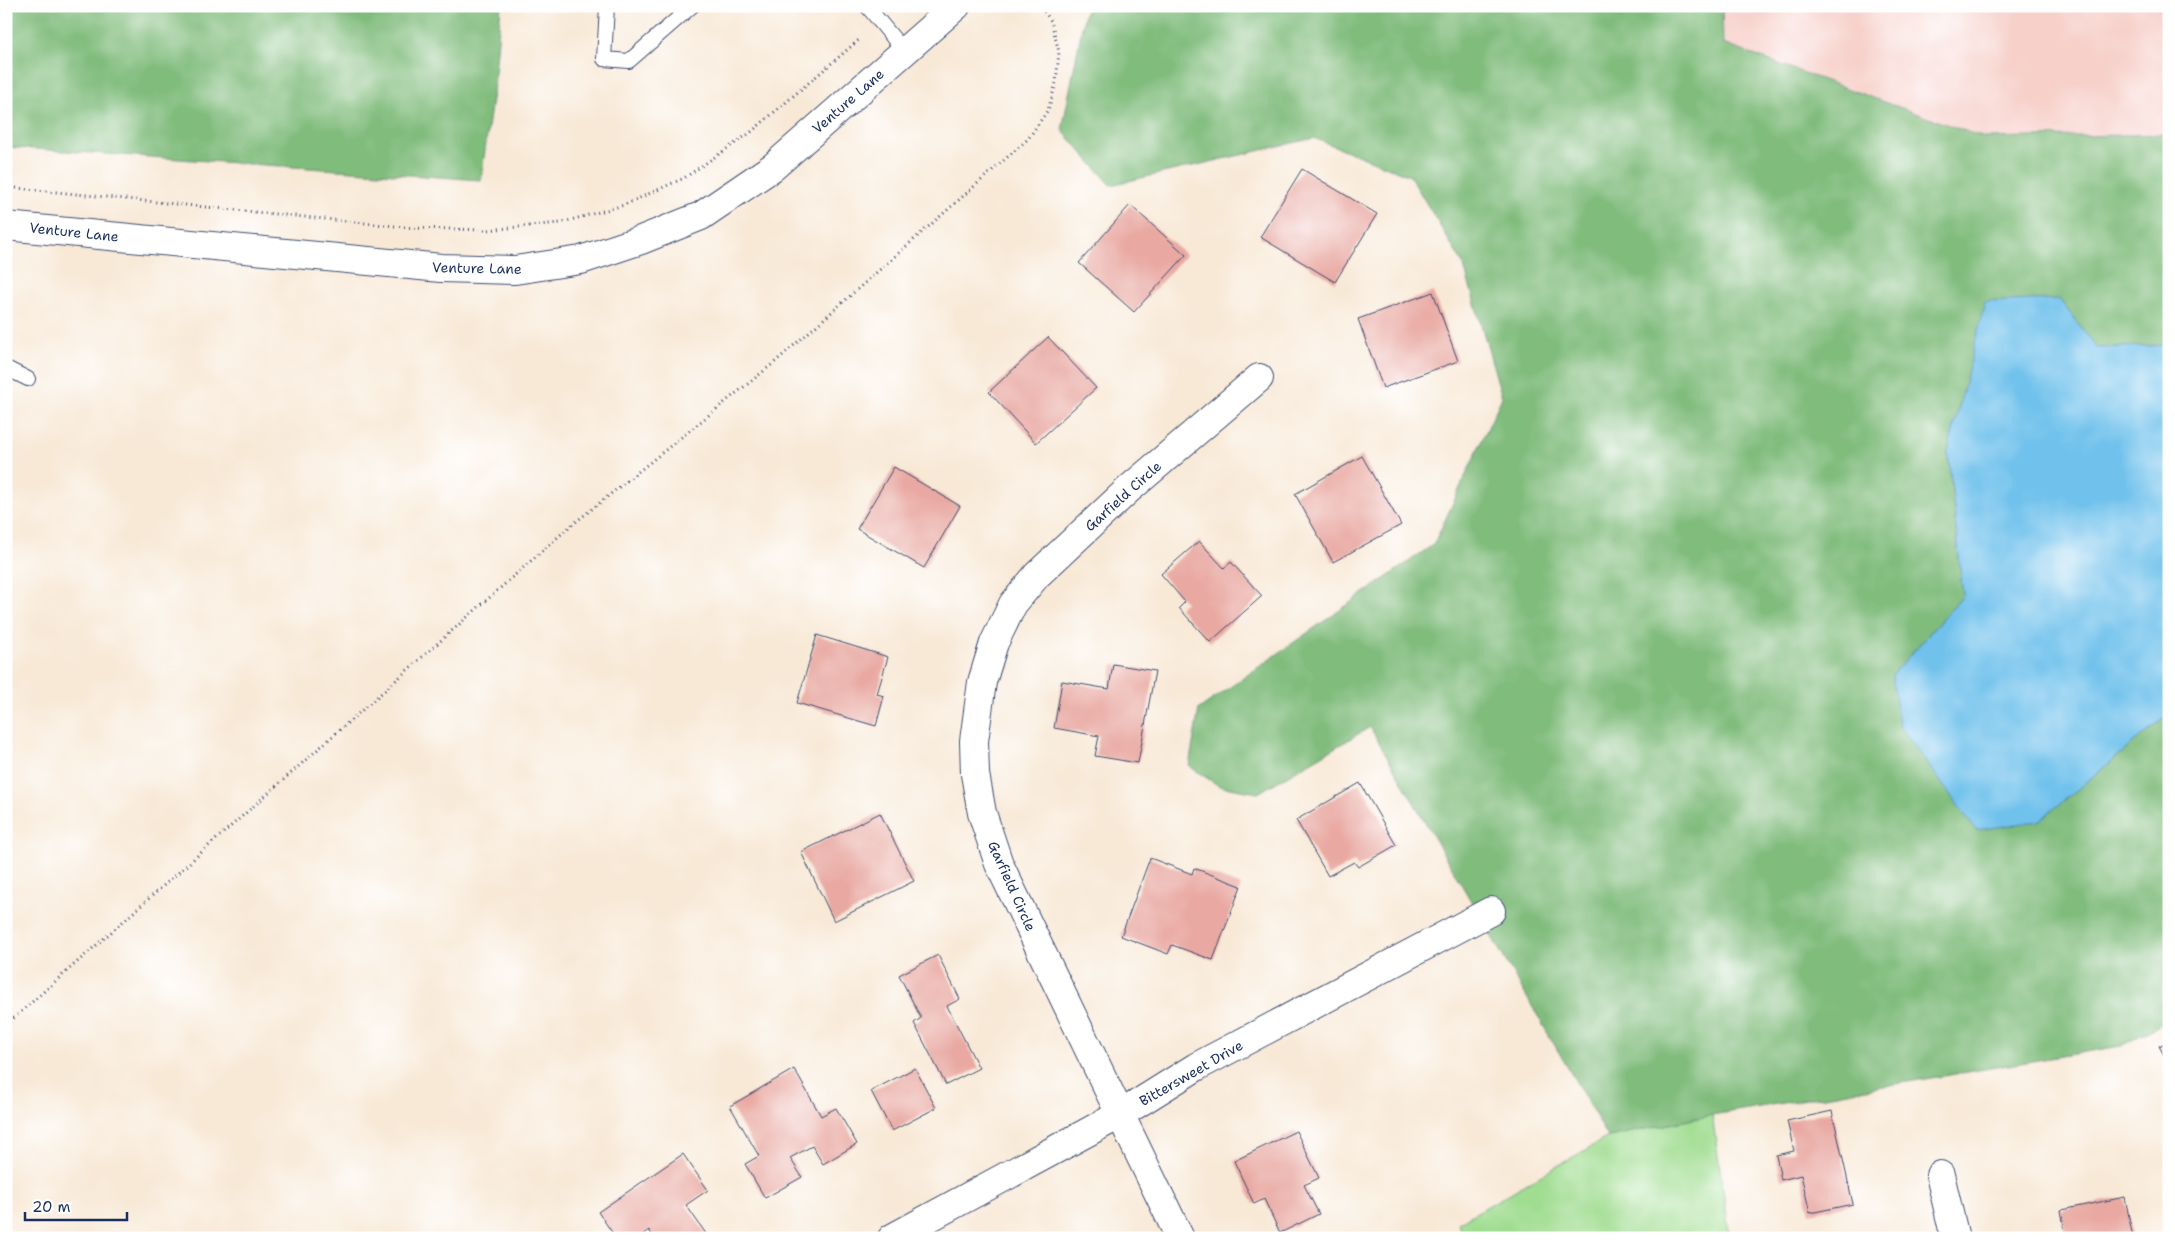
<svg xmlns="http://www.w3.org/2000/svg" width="2175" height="1244" viewBox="0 0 2175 1244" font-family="'Shantell Sans',sans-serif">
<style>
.built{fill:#f7d0ca}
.green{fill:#a0dd91;stroke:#5e8678}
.forest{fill:#80bc7b;stroke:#4e766c}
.water{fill:#70c1ec;stroke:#4678a5}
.building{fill:#e9a9a2}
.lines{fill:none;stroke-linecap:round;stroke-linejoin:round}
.lane-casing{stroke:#3c4b70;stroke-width:16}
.street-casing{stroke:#3c4b70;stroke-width:30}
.secondary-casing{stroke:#3c4b70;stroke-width:30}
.path{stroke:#3c4b70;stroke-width:3;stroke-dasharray:1 4;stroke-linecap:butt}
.lane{stroke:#fff;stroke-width:14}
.street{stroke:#fff;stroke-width:28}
.secondary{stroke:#fff;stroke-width:28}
.labels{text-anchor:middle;stroke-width:5;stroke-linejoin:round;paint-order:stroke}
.street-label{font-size:14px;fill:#1b2f5e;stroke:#fff}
</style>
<rect width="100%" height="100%" fill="#fff"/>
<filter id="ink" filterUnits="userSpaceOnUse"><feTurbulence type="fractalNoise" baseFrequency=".02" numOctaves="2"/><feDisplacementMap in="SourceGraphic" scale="10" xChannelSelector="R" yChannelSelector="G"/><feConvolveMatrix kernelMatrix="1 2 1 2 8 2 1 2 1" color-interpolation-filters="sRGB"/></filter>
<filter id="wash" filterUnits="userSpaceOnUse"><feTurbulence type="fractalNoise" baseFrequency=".0096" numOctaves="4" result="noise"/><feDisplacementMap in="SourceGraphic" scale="20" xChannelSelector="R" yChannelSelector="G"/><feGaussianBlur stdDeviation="1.12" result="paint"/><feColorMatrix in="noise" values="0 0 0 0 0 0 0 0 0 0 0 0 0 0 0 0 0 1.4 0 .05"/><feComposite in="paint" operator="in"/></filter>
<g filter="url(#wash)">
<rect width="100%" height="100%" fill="#f8e9d7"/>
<!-- built -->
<path class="built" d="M1722,6H2169V134L1985,138L1723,44Z"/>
<!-- green -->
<path class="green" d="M1712,1115L1730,1238H1465L1458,1223L1608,1137Z"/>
<!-- forest -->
<path class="forest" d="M6,6H501L494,84L481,180L6,147Z
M1092,6H1722L1723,44L1985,138L2169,134V345L2097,348L2059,299L1948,451L1963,596L1892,675L2039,821L2169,714V1020L2121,1046L1712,1115L1608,1137L1370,727L1258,793L1219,786L1189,766L1199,709L1434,544L1502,397L1464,266L1410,176L1314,138L1111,185L1062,130L1085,12Z"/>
<!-- water -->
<path class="water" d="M2059,299L2097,348L2169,345V714L2039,821L1976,830L1899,725L1892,675L1963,596L1948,451L1985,302Z"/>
<g id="blocks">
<!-- building -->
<path class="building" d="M1302,169L1377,214L1335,282L1260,237Z
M1130,205L1186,255L1134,312L1079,263Z
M1433,292L1458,361L1383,388L1358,319Z
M1048,337L1096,388L1036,443L989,392Z
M1362,456L1401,525L1333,562L1295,494Z
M894,467L960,506L924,568L857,529Z
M1199,541L1224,568L1231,562L1262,596L1210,642L1179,608L1185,602L1161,574Z
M817,635L888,657L877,694L884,696L876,726L797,703Z
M1113,664L1155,671L1138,763L1095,756L1099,736L1054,728L1062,681L1109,689Z
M1360,783L1396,845L1358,867L1354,862L1328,876L1296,820Z
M880,813L914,881L834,921L801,852Z
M1150,858L1192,874L1194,868L1241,886L1213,960L1172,945L1168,954L1121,936Z
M938,955L960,999L947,1006L979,1068L946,1085L914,1023L921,1018L899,975Z
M2169,1041V1064L2159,1046Z
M915,1068L936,1108L892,1131L871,1091Z
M794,1069L821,1116L836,1108L857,1144L823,1164L812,1146L790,1158L802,1177L765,1198L745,1164L759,1156L730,1106Z
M1832,1111L1853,1204L1810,1213L1801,1175L1781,1180L1776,1155L1794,1151L1787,1121Z
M1296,1131L1319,1178L1304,1185L1319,1214L1280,1233L1264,1199L1254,1204L1234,1161Z
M683,1154L708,1190L686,1205L709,1238H654L649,1230L638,1238H616L598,1212Z
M2125,1197L2133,1238H2066L2061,1210Z"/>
</g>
</g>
<g filter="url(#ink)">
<use href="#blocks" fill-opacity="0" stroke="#3c4b70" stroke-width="1"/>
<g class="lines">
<!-- lane casing -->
<g class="lane-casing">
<path id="lane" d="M607,6L604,59L629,61L692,6
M867,6L904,51
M6,368L28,379"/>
</g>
<!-- street casing -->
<g class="street-casing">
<path id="street" d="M1940,1175L1955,1238
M892,1238L1121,1114L1196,1067L1491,911
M1180,1238L999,864L982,813L975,774L974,741L982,682L994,643L1013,604L1037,575L1129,489L1259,378"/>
</g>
<!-- secondary casing -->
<g class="secondary-casing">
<path id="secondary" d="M6,226L441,268L515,270L581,260L641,240L701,216L773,167L956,6"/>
</g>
<!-- path -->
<path class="path" d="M6,187L414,228L487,230L560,223L624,205L684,178L750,133L861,38
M6,1025L567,529L775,362L1028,139L1048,110L1056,83L1059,52L1051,21L1040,6"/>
<!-- lane -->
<use href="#lane" class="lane"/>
<!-- street -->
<use href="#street" class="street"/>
<!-- secondary -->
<use href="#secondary" class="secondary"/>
</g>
</g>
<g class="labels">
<!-- street labels -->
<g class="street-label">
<text transform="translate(848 101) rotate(-41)" y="5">Venture Lane</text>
<text transform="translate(74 232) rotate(6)" y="5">Venture Lane</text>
<text transform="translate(477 268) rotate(1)" y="5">Venture Lane</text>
<text transform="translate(1123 496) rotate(-42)" y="5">Garfield Circle</text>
<text transform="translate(1012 886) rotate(66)" y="5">Garfield Circle</text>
<text transform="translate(1191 1073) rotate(-30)" y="5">Bittersweet Drive</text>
</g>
</g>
<!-- margin -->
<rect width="2175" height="1244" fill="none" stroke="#fff" stroke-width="25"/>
<!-- scale -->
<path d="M25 1212v8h102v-8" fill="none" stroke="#1b2f5e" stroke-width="2.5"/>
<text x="32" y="1212" font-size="15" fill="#1b2f5e" stroke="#ffffff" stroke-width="4" paint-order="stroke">20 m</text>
</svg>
